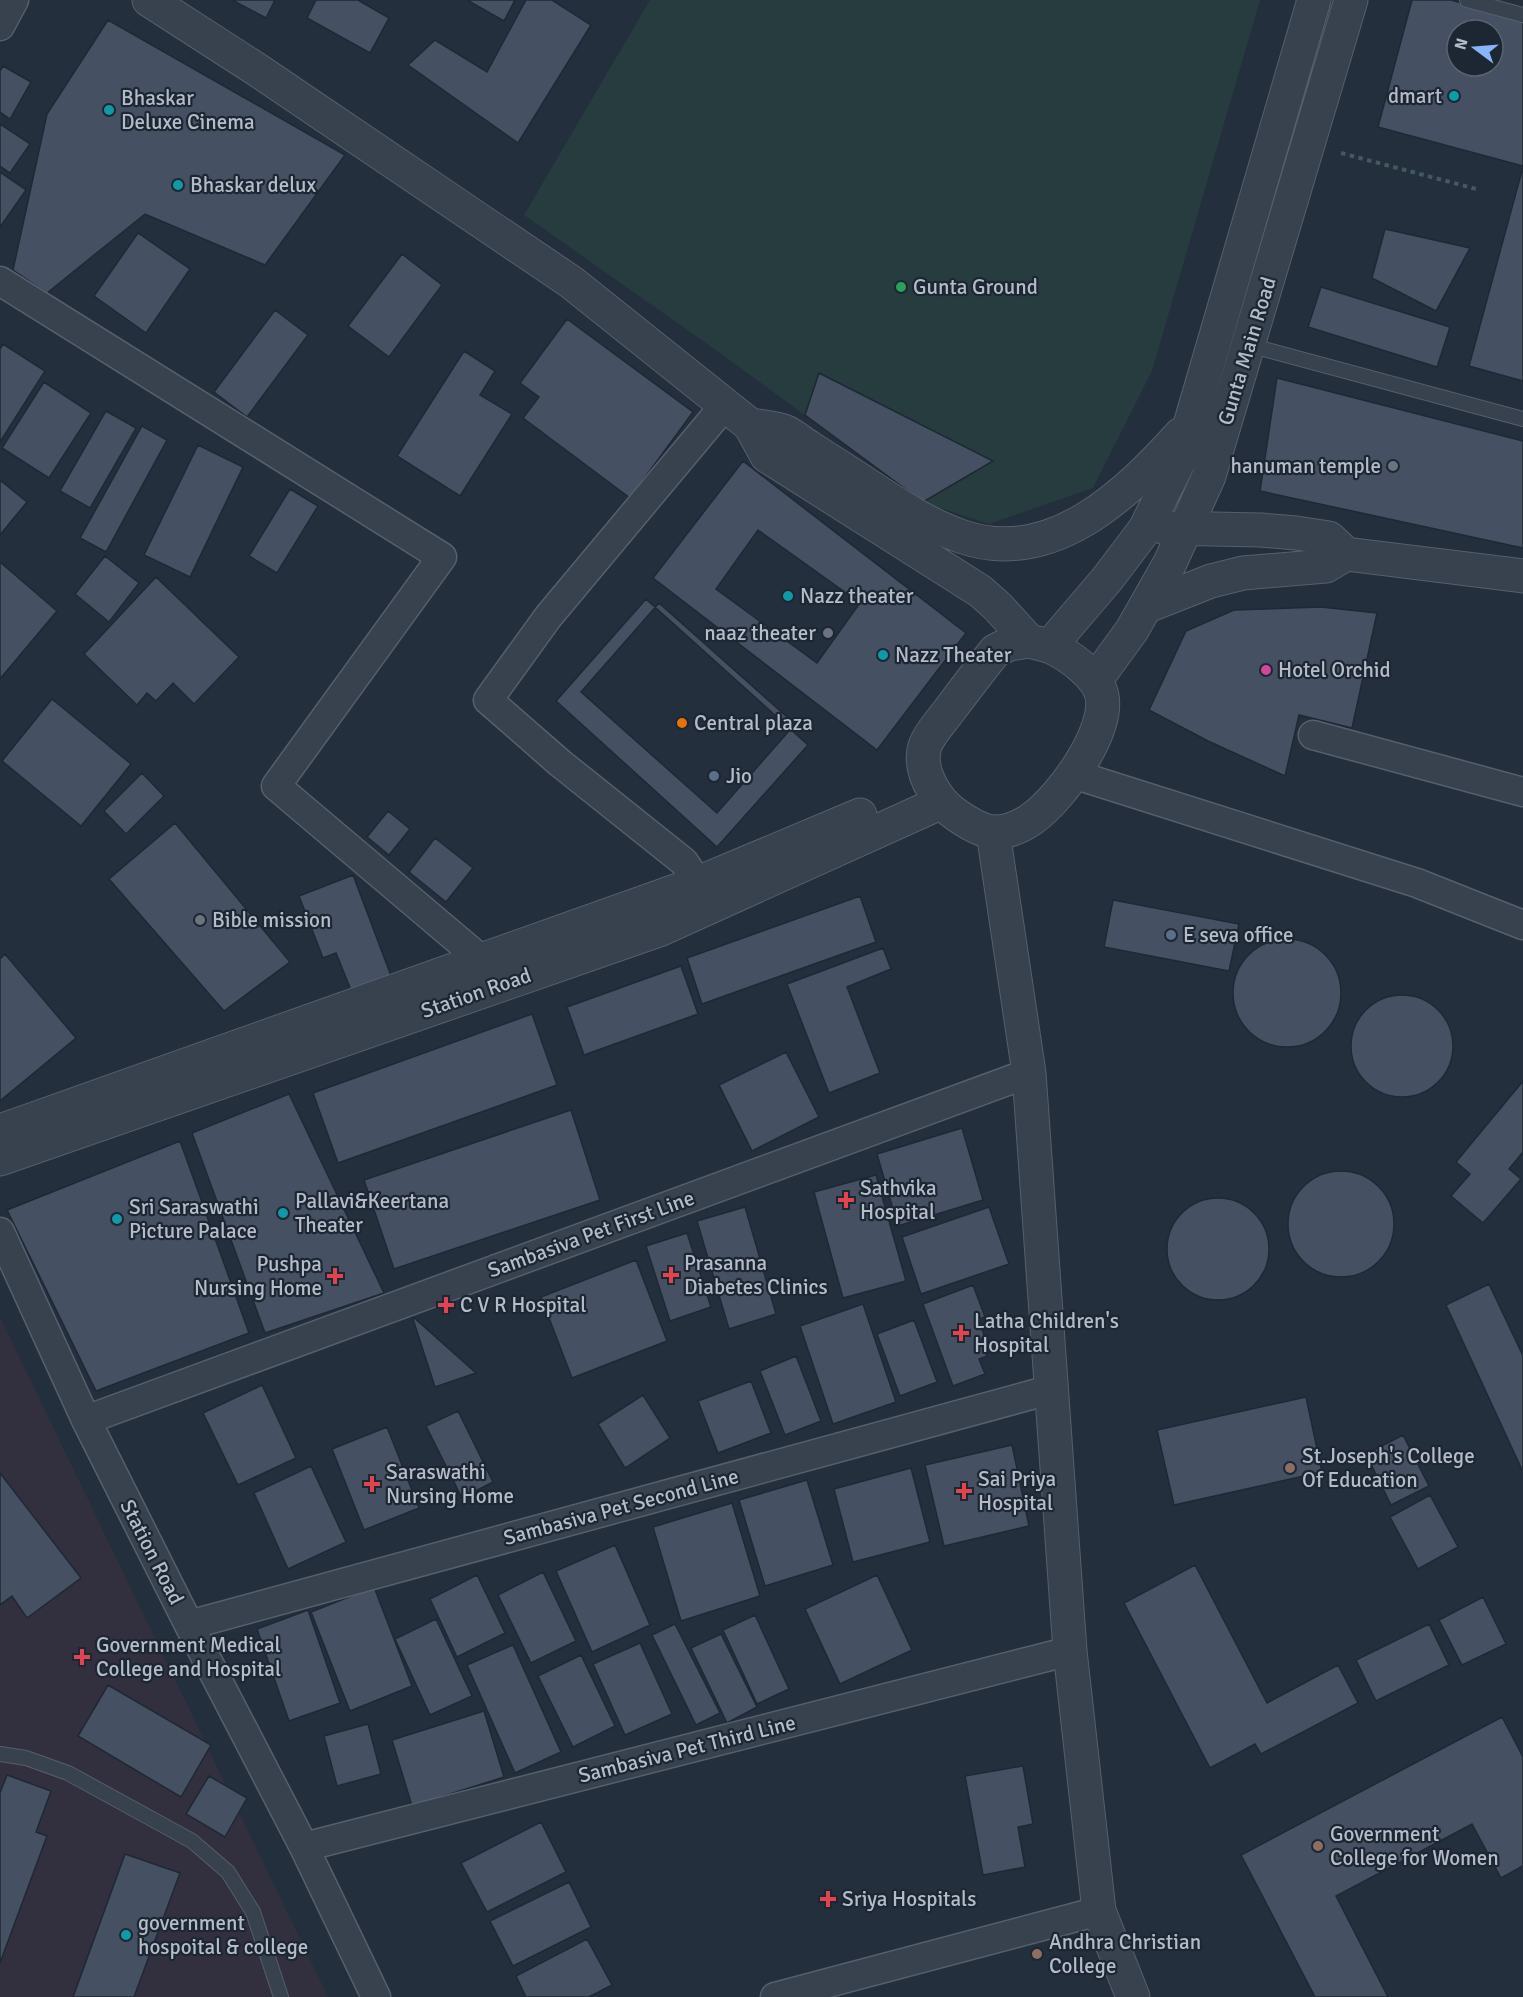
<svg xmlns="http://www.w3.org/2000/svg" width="1523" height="1997" viewBox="0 0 1523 1997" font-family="Signika,sans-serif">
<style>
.medical{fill:#32303f}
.green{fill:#263c3f}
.building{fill:#455162;stroke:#1f2835;stroke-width:1.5;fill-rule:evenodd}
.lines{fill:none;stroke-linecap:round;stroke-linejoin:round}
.service-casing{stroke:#565f6c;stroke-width:16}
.minor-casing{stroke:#565f6c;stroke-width:31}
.tertiary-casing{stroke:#565f6c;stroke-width:35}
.path{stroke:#44595c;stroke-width:4;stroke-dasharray:4.5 4.5;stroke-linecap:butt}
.service{stroke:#38414e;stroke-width:14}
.minor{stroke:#38414e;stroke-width:28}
.tertiary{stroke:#38414e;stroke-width:33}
.culture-dot{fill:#0f9aa8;stroke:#1d2633;stroke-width:2}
.leisure-dot{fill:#2e9e5b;stroke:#1d2633;stroke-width:2}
.worship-dot{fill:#6b7280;stroke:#1d2633;stroke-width:2}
.hotel-dot{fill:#d1479c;stroke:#1d2633;stroke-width:2}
.food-dot{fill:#e8710a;stroke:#1d2633;stroke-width:2}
.service-dot{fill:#5c6f8a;stroke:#1d2633;stroke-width:2}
.health-dot{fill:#e0444e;stroke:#1d2633;stroke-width:2}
.education-dot{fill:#8d6e63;stroke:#1d2633;stroke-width:2}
.labels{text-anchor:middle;stroke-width:4.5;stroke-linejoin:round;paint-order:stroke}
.poi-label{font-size:21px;fill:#b4bcc9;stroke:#1d2633;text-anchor:start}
.street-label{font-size:21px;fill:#b4bcc9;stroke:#1d2633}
</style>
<rect width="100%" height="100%" fill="#242f3e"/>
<!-- medical -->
<path class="medical" d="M0,1317L328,1997H0Z"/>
<!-- green -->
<path class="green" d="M650,0H1260L1152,371L1093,488L989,524L923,502L727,358L524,215Z"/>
<!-- building -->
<path class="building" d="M232,0H275L266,18Z
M316,0H358L389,18L370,53L307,18Z
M467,0H515L504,21Z
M526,0H552L591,25L518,143L408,65L435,40L487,72Z
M1412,0H1451L1523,20V166L1378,127ZM1457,30H1493V66H1457Z
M108,20L345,155L265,265L145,214L47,293L13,270L47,114Z
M3,66L31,82L10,119L0,112V71Z
M0,124L30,144L10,173L0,166Z
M1523,167V381L1469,366Z
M0,172L26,190L0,227Z
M1385,229L1470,248L1436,311L1372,278Z
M138,233L190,269L146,333L94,296Z
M402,254L442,285L389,357L348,326Z
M1321,287L1450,327L1437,367L1308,327Z
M275,310L308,335L247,417L214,392Z
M567,319L693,412L630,498L523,418L539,397L520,383Z
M3,344L45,371L0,442V349Z
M464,351L495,371L480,395L512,414L460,496L397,456Z
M819,373L993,461L923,502L805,415Z
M1277,378L1523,441V548L1260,491Z
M44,382L91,413L49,478L2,448Z
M106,411L136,428L90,508L60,491Z
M142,426L167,440L106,552L80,538Z
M198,445L243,467L190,577L144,555Z
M743,461L966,633L877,750L653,578Z
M0,480L27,502L0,535Z
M290,489L318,506L277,573L249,556Z
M758,530L860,603L817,663L716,589Z
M105,556L139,583L109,622L75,594Z
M0,562L57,611L0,679Z
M156,577L239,657L194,704L173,683L156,701L147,693L137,705L84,654Z
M646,599L808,745L717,847L556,701Z
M659,603L795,724L717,813L581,692Z
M1321,607L1377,613L1352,728L1299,715L1285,776L1208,741L1149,710L1186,631L1234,610Z
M52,699L131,764L81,826L2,761Z
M142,773L164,796L126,834L104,811Z
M388,811L410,829L389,855L367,837Z
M175,823L290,962L224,1011L109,879Z
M435,838L473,868L446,902L409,872Z
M353,875L393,981L355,1000L336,953L323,958L299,896Z
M860,896L876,942L702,1004L687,958Z
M1113,900L1239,924L1229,971L1104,947Z
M1233 993a54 54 0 1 1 108 0a54 54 0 1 1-108 0Z
M883,948L891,969L847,987L880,1073L829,1093L787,984Z
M5,954L76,1038L0,1101V959Z
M681,966L698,1014L584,1055L567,1007Z
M1351 1046a51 51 0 1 1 102 0a51 51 0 1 1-102 0Z
M532,1014L557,1085L338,1163L313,1093Z
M786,1052L819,1117L752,1151L719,1085Z
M1523,1081V1152L1509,1169L1521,1179L1483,1223L1451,1196L1470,1174L1456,1162Z
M289,1094L384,1293L265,1333L192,1133Z
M571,1110L600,1200L394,1269L364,1180Z
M962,1128L983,1200L898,1226L877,1154Z
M180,1141L249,1333L96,1391L7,1210Z
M1288 1224a53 53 0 1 1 106 0a53 53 0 1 1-106 0Z
M876,1175L906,1281L843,1298L814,1192Z
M1167 1249a51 51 0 1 1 102 0a51 51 0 1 1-102 0Z
M745,1207L776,1314L729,1329L697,1221Z
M989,1207L1009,1264L921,1294L902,1237Z
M687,1233L711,1307L670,1321L646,1246Z
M636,1260L667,1341L572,1378L541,1297Z
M1489,1284L1523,1356V1472L1446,1305Z
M973,1285L985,1317L978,1319L985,1337L981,1339L987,1356L979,1359L985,1374L953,1386L923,1304Z
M863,1304L896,1402L833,1424L800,1326Z
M412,1316L476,1373L435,1387Z
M914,1320L937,1382L900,1396L877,1334Z
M796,1356L821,1421L785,1435L760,1371Z
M751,1381L771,1433L718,1453L698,1401Z
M262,1385L296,1458L238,1485L203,1413Z
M643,1395L670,1438L625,1468L598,1424Z
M1306,1397L1322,1472L1174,1505L1157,1430Z
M458,1411L493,1482L462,1498L426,1426Z
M387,1427L419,1508L364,1530L332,1449Z
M1403,1435L1429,1486L1391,1505L1366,1454Z
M1012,1445L1029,1526L944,1546L925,1465Z
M311,1466L346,1542L288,1569L254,1493Z
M911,1468L930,1542L853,1562L834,1489Z
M0,1473L81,1578L27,1618L12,1596L0,1605Z
M807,1480L833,1565L765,1586L739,1500Z
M1430,1495L1458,1547L1418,1569L1390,1517Z
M732,1503L760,1596L681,1621L653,1527Z
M615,1545L650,1625L592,1652L556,1571Z
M1195,1565L1267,1703L1338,1665L1358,1703L1261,1754L1255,1744L1210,1768L1124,1603Z
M543,1572L576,1641L531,1663L498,1595Z
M477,1575L505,1633L457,1657L430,1599Z
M877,1575L912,1650L840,1684L805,1609Z
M374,1587L412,1686L350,1711L311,1612Z
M1483,1597L1506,1644L1462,1665L1439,1620Z
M308,1610L340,1703L289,1721L257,1629Z
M755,1615L789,1689L757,1704L723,1630Z
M436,1619L472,1696L430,1715L395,1639Z
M675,1624L720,1713L696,1725L652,1635Z
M1429,1624L1449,1665L1376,1701L1356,1660Z
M721,1634L757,1707L727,1723L691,1648Z
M640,1643L672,1714L625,1735L593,1664Z
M513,1645L561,1752L515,1773L467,1665Z
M581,1655L615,1726L573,1747L538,1676Z
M108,1685L211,1745L181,1797L78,1736Z
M484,1711L504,1777L412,1806L392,1740Z
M1502,1717L1523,1757V1866L1501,1878L1472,1824L1336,1896L1388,1997H1315L1241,1855Z
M368,1724L381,1774L337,1786L324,1736Z
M1023,1766L1033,1824L1018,1827L1025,1867L983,1875L965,1776Z
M7,1775L51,1791L36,1832L47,1836L0,1963V1793Z
M209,1776L247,1798L225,1837L186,1814Z
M541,1822L566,1872L487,1912L461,1863Z
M125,1854L180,1873L134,1997H73Z
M569,1882L591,1927L513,1966L490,1921Z
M587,1939L612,1985L589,1997H526L516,1976Z"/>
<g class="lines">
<!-- service casing -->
<g class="service-casing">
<path id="service" d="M1467,0L1523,15
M1249,345L1523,419
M0,1754L26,1758L68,1773L192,1841L228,1872L253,1912L281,1997"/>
</g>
<!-- minor casing -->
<g class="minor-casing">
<path id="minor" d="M0,26L14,0
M0,281L442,557L276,786L497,973
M1313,735L1523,792
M1073,774L1417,883L1523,925
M696,905L698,883L684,862L560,763L488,700L548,617L725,405
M0,1232L86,1420L189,1625L304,1847L376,1997
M86,1420L1029,1073
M189,1625L1053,1389
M304,1847L1070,1651
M775,1997L1099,1911"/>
</g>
<!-- tertiary casing -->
<g class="tertiary-casing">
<path id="tertiary" d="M149,0L256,69L571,282L750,425L767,456L980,591L997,606L1029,641
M750,425C762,427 776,428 786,432C794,436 802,443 809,447C827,459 845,470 863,482C895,503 927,525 963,537C1052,567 1127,494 1181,434
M1165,528L1261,530L1296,533L1329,538L1346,554L1523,576
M1145,607L1211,581L1243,573L1326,566L1346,554
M1029,641C1036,643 1044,644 1051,647C1069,655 1098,676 1102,696C1109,732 1061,798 1033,818C1022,826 1008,832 995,832C979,832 951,813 941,801C929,786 919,765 925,746C929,734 940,723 948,712C963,692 979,671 995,651L1009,644Z
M1050,646L1108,578L1145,529L1180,459L1314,0
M1095,681L1132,630L1170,563L1209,476L1351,0
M993,832L1029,1073L1070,1651L1099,1911L1133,1997
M0,1131L698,883L860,815
M0,1159L659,930L942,802"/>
</g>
<!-- path -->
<path class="path" d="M1341,153L1480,190"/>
<!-- service -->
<use href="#service" class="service"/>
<!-- minor -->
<use href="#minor" class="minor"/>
<!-- tertiary -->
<use href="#tertiary" class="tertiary"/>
</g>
<!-- markers -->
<g class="culture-dot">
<circle cx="1454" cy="96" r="6"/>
<circle cx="109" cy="110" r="6"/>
<circle cx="178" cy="185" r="6"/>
<circle cx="788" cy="596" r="6"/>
<circle cx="883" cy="655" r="6"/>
<circle cx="283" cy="1213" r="6"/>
<circle cx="117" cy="1219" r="6"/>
<circle cx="126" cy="1935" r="6"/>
</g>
<circle class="leisure-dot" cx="901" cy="287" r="6"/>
<g class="worship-dot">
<circle cx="1393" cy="466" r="6"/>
<circle cx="828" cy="633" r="6"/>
<circle cx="200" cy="920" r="6"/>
</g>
<circle class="hotel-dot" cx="1266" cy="670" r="6"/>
<circle class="food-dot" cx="682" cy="723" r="6"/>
<g class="service-dot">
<circle cx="714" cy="776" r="6"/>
<circle cx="1171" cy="935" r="6"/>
</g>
<g class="health-dot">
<path d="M843 1191h6v6h6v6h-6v6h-6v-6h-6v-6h6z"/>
<path d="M668 1266h6v6h6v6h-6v6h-6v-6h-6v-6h6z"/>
<path d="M332 1267h6v6h6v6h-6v6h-6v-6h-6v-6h6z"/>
<path d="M443 1296h6v6h6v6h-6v6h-6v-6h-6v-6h6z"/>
<path d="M958 1324h6v6h6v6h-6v6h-6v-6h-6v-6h6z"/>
<path d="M369 1475h6v6h6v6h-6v6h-6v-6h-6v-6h6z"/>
<path d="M961 1482h6v6h6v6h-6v6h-6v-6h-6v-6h6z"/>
<path d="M79 1648h6v6h6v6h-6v6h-6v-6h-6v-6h6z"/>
<path d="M825 1890h6v6h6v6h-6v6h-6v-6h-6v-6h6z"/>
</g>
<g class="education-dot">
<circle cx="1290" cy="1468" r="6"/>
<circle cx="1318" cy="1846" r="6"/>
<circle cx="1037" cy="1954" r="6"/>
</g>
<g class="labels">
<!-- poi labels -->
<g class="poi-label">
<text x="1442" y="103" text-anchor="end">dmart</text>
<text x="121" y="105">Bhaskar<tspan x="121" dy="24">Deluxe Cinema</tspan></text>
<text x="190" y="192">Bhaskar delux</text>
<text x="913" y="294">Gunta Ground</text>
<text x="1381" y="473" text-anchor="end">hanuman temple</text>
<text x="800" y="603">Nazz theater</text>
<text x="816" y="640" text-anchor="end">naaz theater</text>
<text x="895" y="662">Nazz Theater</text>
<text x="1278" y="677">Hotel Orchid</text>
<text x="694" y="730">Central plaza</text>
<text x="726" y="783">Jio</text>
<text x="212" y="927">Bible mission</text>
<text x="1183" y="942">E seva office</text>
<text x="860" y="1195">Sathvika<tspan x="860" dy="24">Hospital</tspan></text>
<text x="295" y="1208">Pallavi&amp;Keertana<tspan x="295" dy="24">Theater</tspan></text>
<text x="129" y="1214">Sri Saraswathi<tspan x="129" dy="24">Picture Palace</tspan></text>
<text x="684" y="1270">Prasanna<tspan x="684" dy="24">Diabetes Clinics</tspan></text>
<text x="322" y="1271" text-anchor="end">Pushpa<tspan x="322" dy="24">Nursing Home</tspan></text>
<text x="460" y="1312">C V R Hospital</text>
<text x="974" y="1328">Latha Children's<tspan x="974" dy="24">Hospital</tspan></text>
<text x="1302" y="1463">St.Joseph's College<tspan x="1302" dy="24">Of Education</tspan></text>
<text x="386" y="1479">Saraswathi<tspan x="386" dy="24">Nursing Home</tspan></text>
<text x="978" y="1486">Sai Priya<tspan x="978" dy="24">Hospital</tspan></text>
<text x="96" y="1652">Government Medical<tspan x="96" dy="24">College and Hospital</tspan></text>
<text x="1330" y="1841">Government<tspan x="1330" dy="24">College for Women</tspan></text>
<text x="842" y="1906">Sriya Hospitals</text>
<text x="138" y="1930">government<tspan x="138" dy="24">hospoital &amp; college</tspan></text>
<text x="1049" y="1949">Andhra Christian<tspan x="1049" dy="24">College</tspan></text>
</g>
<!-- street labels -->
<g class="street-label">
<text transform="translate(1247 351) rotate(-73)" y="7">Gunta Main Road</text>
<text transform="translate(476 993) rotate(-19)" y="7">Station Road</text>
<text transform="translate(591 1234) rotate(-20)" y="7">Sambasiva Pet First Line</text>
<text transform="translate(621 1507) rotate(-15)" y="7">Sambasiva Pet Second Line</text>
<text transform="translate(152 1552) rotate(63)" y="7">Station Road</text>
<text transform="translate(687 1749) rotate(-14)" y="7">Sambasiva Pet Third Line</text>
</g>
</g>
<!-- north arrow -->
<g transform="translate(1475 48) rotate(286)"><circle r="28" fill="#1d2633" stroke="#59626f" stroke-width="1.5"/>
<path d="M0-4.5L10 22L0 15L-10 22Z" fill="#8ab4f8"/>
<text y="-9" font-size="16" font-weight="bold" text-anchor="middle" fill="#b4bcc9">N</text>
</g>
</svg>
